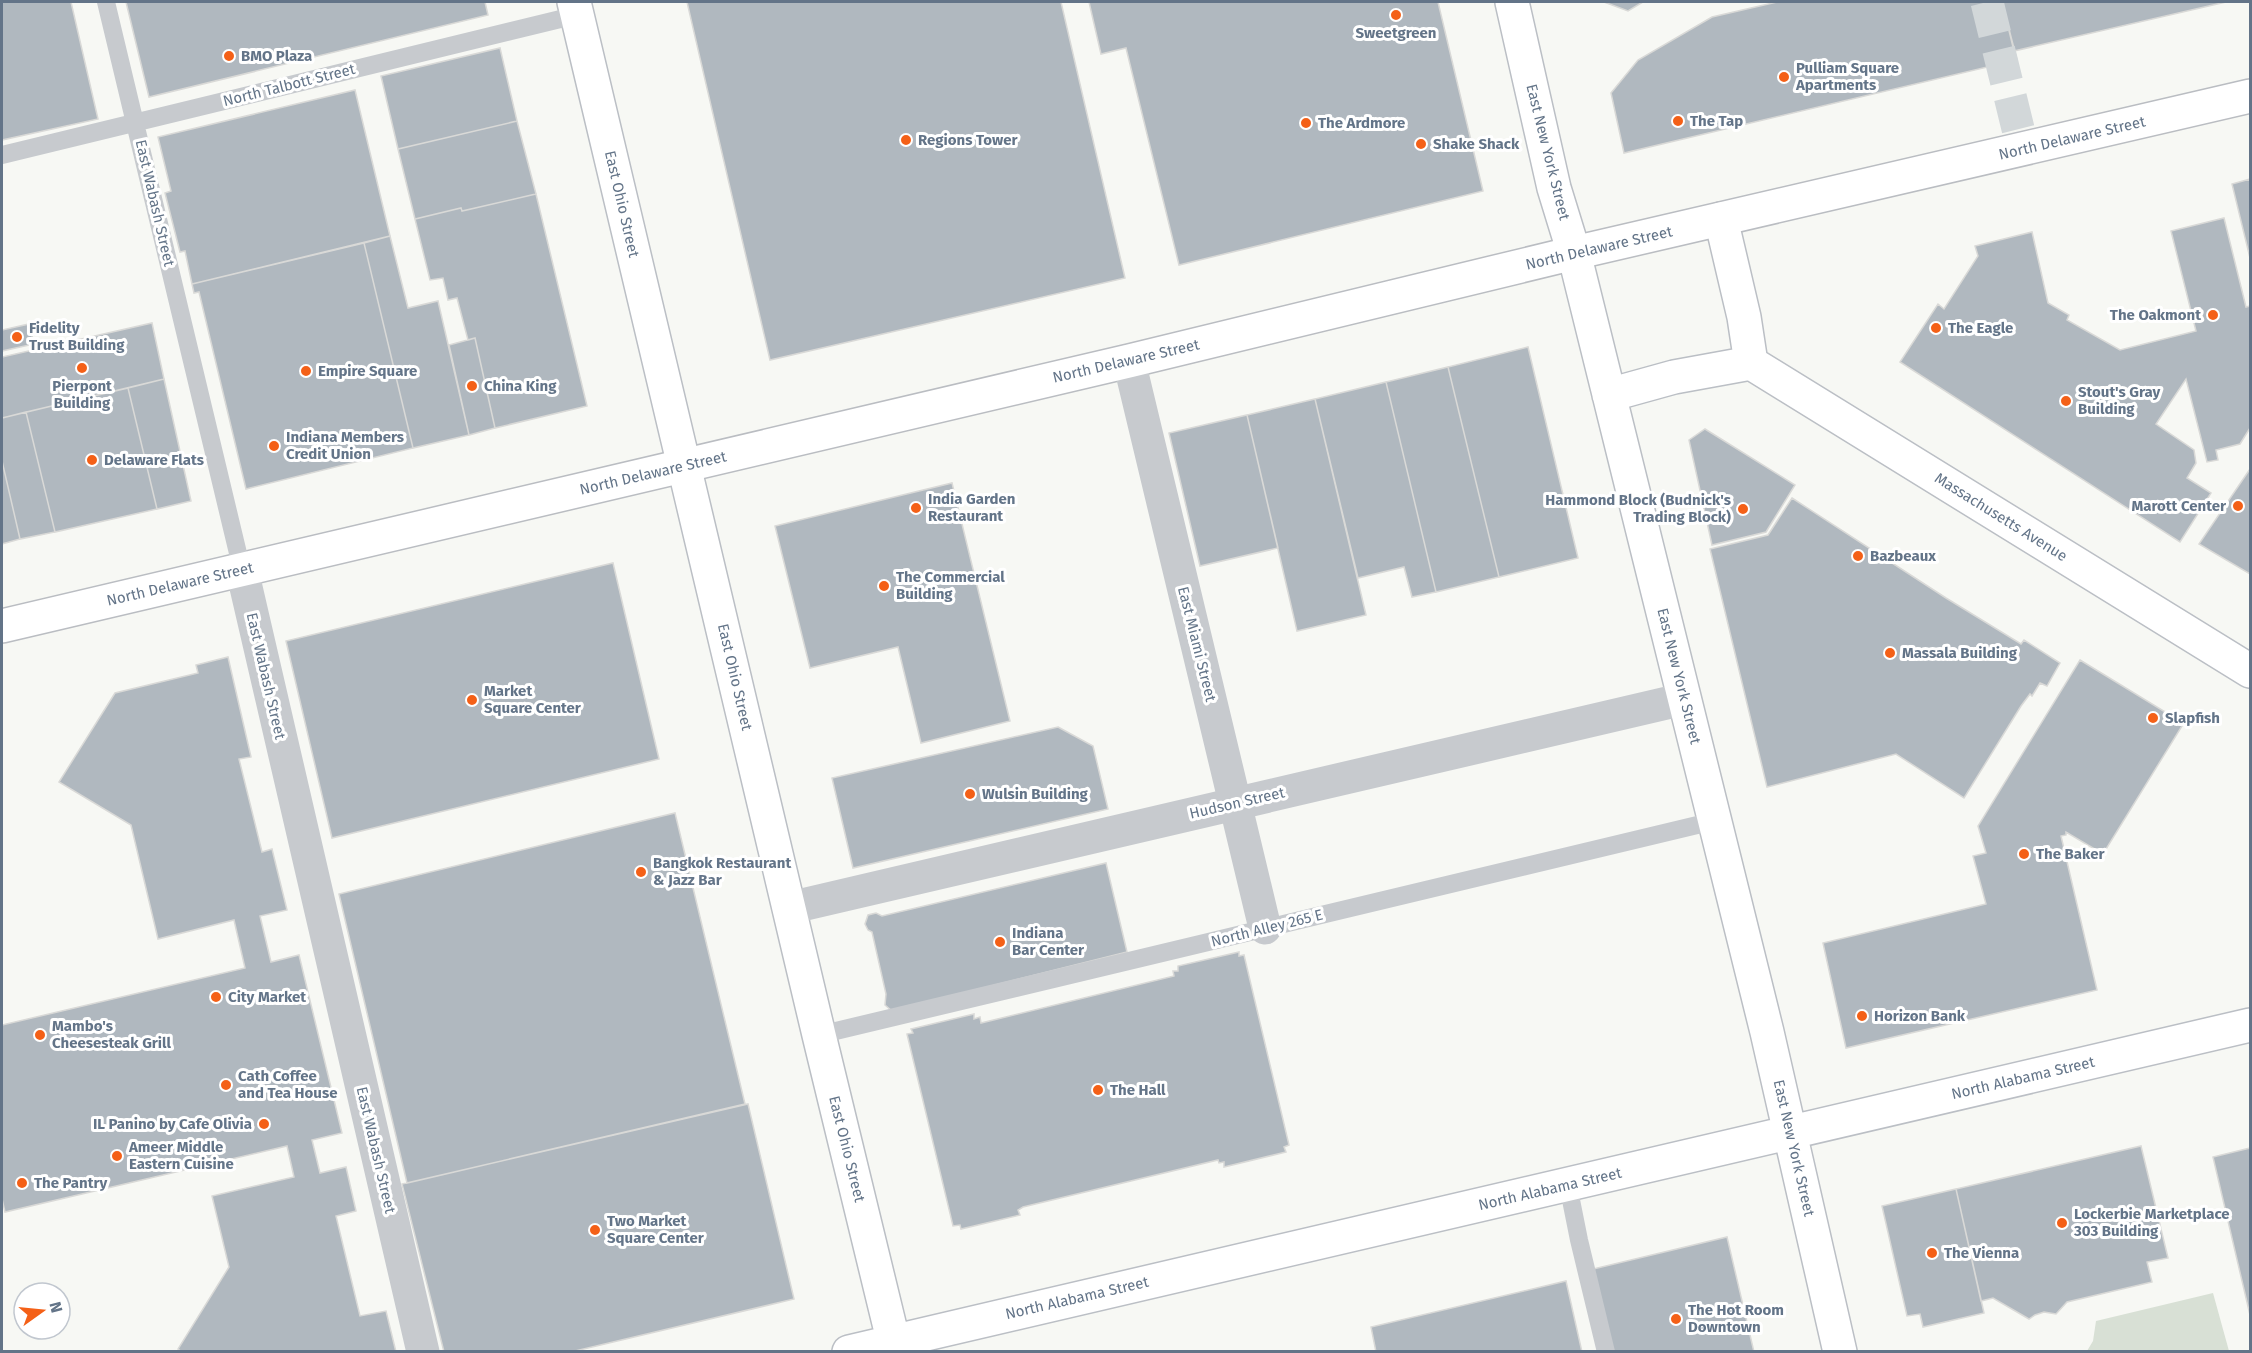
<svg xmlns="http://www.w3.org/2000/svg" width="2252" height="1353" viewBox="0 0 2252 1353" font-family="'Fira Sans',sans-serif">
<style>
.green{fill:#d8e0d5}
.building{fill:#b0b8bf;stroke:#d9d9d7;stroke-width:1.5}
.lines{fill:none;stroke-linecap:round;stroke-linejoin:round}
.street-tunnel{stroke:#d2d7d9;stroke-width:33;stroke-dasharray:33 16;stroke-linecap:butt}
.secondary-casing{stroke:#bbbfc5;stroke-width:36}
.primary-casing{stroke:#babdc2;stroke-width:36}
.lane{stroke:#c7cace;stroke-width:18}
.street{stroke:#c7cace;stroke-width:33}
.secondary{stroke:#fff;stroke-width:33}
.primary{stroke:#fff;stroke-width:33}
.poi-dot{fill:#f46017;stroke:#fff;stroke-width:2}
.labels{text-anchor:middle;stroke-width:6;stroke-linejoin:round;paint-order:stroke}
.poi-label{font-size:15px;font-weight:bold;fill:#637488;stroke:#fff;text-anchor:start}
.street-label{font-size:15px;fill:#637488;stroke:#fff}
</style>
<rect width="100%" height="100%" fill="#f7f8f4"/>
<!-- green -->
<path class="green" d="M2213,1293L2229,1351H2087L2093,1341L2096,1321Z"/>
<!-- building -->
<path class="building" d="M2,2H71L98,119L2,140Z
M126,2H485L488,15L149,97Z
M687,2H1061L1125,278L770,360Z
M1089,2H1438L1483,191L1179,265L1126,48L1101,54Z
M1604,2H1643L1628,11Z
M1777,2H2002L2017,60L1624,153L1611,93L1638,60L1712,17Z
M2002,2H2226L2014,51Z
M500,48L517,121L398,149L381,76Z
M355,90L390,236L192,284L185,251L180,252L165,193L171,191L158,137Z
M517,121L536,194L462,211L461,208L415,219L398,149Z
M2250,179V258L2232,184Z
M536,194L587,406L495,428L475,338L468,340L457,298L448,300L443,278L430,280L415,219L461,208L462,211Z
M2224,218L2246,307L2250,306V428L2240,444L2216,450L2218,460L2207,462L2186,379L2156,424L2194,450L2196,463L2187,478L2211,493L2180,542L1900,362L1938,304L1944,309L1978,256L1975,246L2032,232L2048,303L2069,315L2067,320L2120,350L2196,331L2171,231Z
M390,236L408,308L438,301L469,435L413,448L364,243Z
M364,243L413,448L246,489L199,292L194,293L192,284Z
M152,323L164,379L2,418V357Z
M29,324L34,344L2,351V330Z
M475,338L495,428L469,435L449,345Z
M1528,347L1578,558L1499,577L1448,367Z
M1448,367L1499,577L1436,592L1386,382Z
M164,379L191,501L157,509L128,388Z
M1386,382L1436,592L1412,597L1404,567L1358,578L1315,399Z
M128,388L157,509L55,532L26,412Z
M1315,399L1366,615L1297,631L1247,415Z
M26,412L55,532L20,539L2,461V418Z
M1247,415L1278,548L1200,566L1169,433Z
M1705,429L1795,485L1766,532L1712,545L1689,440Z
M2,461L20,539L2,544Z
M2250,469V574L2199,544Z
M952,483L1010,721L921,743L898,647L810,668L775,526Z
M1792,498L1946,598L2021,644L2024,640L2060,663L2047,686L2040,683L2032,696L2030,694L2021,706L1964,798L1896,754L1767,787L1710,549L1768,535Z
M613,563L659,759L332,838L286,641Z
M228,657L251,757L239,759L262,852L272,849L287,910L260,916L271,962L299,955L342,1133L312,1140L320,1173L346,1167L356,1211L336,1216L360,1316L386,1311L396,1352H182L178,1349L229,1267L212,1196L294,1177L287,1146L5,1212L2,1199V1025L245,968L234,920L158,939L131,825L59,782L115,693L198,673L196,665Z
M2080,660L2180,721L2177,723L2182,726L2103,854L2066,832V835L2061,836L2097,990L1846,1048L1823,943L1986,904L1973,856L1986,853L1978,826Z
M1058,727L1093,746L1108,809L853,868L832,778Z
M675,813L745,1104L407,1183L339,894Z
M1106,863L1127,952L892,1011L885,1005L886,994L872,932L868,930L865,924L868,915L876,913L882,916Z
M1239,952V956L1244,955L1289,1145L1284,1147L1286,1152L1224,1167V1162L1219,1163L1218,1160L1023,1207L1018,1210L1020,1215L961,1229L960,1225L953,1226L907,1034L913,1033L911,1029L974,1014V1019L980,1017L981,1023L1174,976L1173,971H1178V966Z
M748,1104L794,1299L571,1352H444L402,1184Z
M2141,1146L2168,1258L2147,1262L2152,1282L2067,1302L2056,1314L2044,1312L2035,1315L2029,1319L1993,1298L1981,1301L1956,1189Z
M2250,1148V1315L2213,1157Z
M1956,1189L1984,1313L1923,1327L1920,1314L1907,1316L1882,1206Z
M1727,1237L1754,1352H1614L1589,1270Z
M1566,1281L1582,1352H1376L1371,1327Z"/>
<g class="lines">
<!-- street-tunnel -->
<path class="street-tunnel" d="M1987,2L2023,149"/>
<!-- secondary casing -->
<g class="secondary-casing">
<path id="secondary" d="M574,2L819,1035L896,1352
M1512,2L1554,188L1574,253L1767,1032L1840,1352
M1721,219L1744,317L1751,363
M1609,395L1674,377L1751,363L2250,671
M849,1352L2250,1025"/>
</g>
<!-- primary casing -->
<g class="primary-casing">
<path id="primary" d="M2,626L1129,361L1574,253L2250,96"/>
</g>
<!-- lane -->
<path class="lane" d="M106,2L242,570
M2,155L577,15
M819,1035L1714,821
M1568,1185L1579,1240L1606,1352"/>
<!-- street -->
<path class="street" d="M1129,361L1265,928
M242,570L423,1352
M789,908L1684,699"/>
<!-- secondary -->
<use href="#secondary" class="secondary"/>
<!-- primary -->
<use href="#primary" class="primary"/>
</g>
<!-- markers -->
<g class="poi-dot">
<circle cx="1396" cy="15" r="6"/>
<circle cx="229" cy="56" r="6"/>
<circle cx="1784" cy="77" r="6"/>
<circle cx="1678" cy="121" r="6"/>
<circle cx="1306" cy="123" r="6"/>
<circle cx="906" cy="140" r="6"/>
<circle cx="1421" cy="144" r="6"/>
<circle cx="2213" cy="315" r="6"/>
<circle cx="1936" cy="328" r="6"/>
<circle cx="17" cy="337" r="6"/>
<circle cx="82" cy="368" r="6"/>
<circle cx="306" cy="371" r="6"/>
<circle cx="472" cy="386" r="6"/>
<circle cx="2066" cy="401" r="6"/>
<circle cx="274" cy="446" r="6"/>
<circle cx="92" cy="460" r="6"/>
<circle cx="2238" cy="506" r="6"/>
<circle cx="916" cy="508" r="6"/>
<circle cx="1743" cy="509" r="6"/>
<circle cx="1858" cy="556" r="6"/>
<circle cx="884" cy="586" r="6"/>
<circle cx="1890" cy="653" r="6"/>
<circle cx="472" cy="700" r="6"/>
<circle cx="2153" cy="718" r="6"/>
<circle cx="970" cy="794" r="6"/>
<circle cx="2024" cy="854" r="6"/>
<circle cx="641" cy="872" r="6"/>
<circle cx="1000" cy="942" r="6"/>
<circle cx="216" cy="997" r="6"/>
<circle cx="1862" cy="1016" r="6"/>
<circle cx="40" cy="1035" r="6"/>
<circle cx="226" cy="1085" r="6"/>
<circle cx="1098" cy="1090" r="6"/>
<circle cx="264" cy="1124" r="6"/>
<circle cx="117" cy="1156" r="6"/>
<circle cx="22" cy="1183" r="6"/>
<circle cx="2062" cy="1223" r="6"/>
<circle cx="595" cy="1230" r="6"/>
<circle cx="1932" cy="1253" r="6"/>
<circle cx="1676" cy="1319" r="6"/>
</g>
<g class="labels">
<!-- poi labels -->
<g class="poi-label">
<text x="1396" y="38" text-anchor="middle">Sweetgreen</text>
<text x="241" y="61">BMO Plaza</text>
<text x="1796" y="73">Pulliam Square<tspan x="1796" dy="17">Apartments</tspan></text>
<text x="1690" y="126">The Tap</text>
<text x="1318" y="128">The Ardmore</text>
<text x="918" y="145">Regions Tower</text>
<text x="1433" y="149">Shake Shack</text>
<text x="2201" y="320" text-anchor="end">The Oakmont</text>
<text x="29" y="333">Fidelity<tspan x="29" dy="17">Trust Building</tspan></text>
<text x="1948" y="333">The Eagle</text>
<text x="318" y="376">Empire Square</text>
<text x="82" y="391" text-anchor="middle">Pierpont<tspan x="82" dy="17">Building</tspan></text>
<text x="484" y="391">China King</text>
<text x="2078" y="397">Stout's Gray<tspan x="2078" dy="17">Building</tspan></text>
<text x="286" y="442">Indiana Members<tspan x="286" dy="17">Credit Union</tspan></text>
<text x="104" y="465">Delaware Flats</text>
<text x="928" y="504">India Garden<tspan x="928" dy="17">Restaurant</tspan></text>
<text x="1731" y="505" text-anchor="end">Hammond Block (Budnick's<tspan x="1731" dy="17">Trading Block)</tspan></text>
<text x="2226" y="511" text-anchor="end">Marott Center</text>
<text x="1870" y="561">Bazbeaux</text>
<text x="896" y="582">The Commercial<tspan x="896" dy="17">Building</tspan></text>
<text x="1902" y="658">Massala Building</text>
<text x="484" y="696">Market<tspan x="484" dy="17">Square Center</tspan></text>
<text x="2165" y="723">Slapfish</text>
<text x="982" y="799">Wulsin Building</text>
<text x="2036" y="859">The Baker</text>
<text x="653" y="868">Bangkok Restaurant<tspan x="653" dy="17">&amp; Jazz Bar</tspan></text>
<text x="1012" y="938">Indiana<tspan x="1012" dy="17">Bar Center</tspan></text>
<text x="228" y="1002">City Market</text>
<text x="1874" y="1021">Horizon Bank</text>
<text x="52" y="1031">Mambo's<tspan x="52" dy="17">Cheesesteak Grill</tspan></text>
<text x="238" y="1081">Cath Coffee<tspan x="238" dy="17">and Tea House</tspan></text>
<text x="1110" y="1095">The Hall</text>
<text x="252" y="1129" text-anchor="end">IL Panino by Cafe Olivia</text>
<text x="129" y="1152">Ameer Middle<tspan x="129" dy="17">Eastern Cuisine</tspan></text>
<text x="34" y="1188">The Pantry</text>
<text x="2074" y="1219">Lockerbie Marketplace<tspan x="2074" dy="17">303 Building</tspan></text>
<text x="607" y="1226">Two Market<tspan x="607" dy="17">Square Center</tspan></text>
<text x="1944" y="1258">The Vienna</text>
<text x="1688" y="1315">The Hot Room<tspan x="1688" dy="17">Downtown</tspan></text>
</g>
<!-- street labels -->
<g class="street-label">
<text transform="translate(289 85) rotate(-14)" y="5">North Talbott Street</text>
<text transform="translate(2072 138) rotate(-13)" y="5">North Delaware Street</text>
<text transform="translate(1548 152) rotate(76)" y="5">East New York Street</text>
<text transform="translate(155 203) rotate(77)" y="5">East Wabash Street</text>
<text transform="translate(622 204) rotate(77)" y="5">East Ohio Street</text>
<text transform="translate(1599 248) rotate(-13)" y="5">North Delaware Street</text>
<text transform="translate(1126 361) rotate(-13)" y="5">North Delaware Street</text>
<text transform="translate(653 473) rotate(-13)" y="5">North Delaware Street</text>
<text transform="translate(2001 517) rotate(32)" y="5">Massachusetts Avenue</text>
<text transform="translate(180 584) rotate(-13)" y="5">North Delaware Street</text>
<text transform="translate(1197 644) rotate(76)" y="5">East Miami Street</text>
<text transform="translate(266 676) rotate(77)" y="5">East Wabash Street</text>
<text transform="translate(1679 676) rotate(76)" y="5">East New York Street</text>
<text transform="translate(735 677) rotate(77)" y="5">East Ohio Street</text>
<text transform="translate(1237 803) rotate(-13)" y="5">Hudson Street</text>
<text transform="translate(1267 928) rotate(-14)" y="5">North Alley 265 E</text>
<text transform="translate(2023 1078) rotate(-13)" y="5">North Alabama Street</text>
<text transform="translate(1794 1148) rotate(77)" y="5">East New York Street</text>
<text transform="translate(847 1149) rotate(76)" y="5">East Ohio Street</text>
<text transform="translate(376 1150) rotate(77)" y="5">East Wabash Street</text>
<text transform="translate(1550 1189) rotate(-13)" y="5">North Alabama Street</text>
<text transform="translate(1077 1298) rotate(-13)" y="5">North Alabama Street</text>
</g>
</g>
<!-- border -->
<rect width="2252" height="1353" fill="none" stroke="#637488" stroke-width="6"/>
<!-- north arrow -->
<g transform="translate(42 1311) rotate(75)"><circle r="28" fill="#ffffff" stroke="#c1c7cf" stroke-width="1.5"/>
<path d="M0-4.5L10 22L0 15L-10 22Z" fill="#f46017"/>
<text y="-9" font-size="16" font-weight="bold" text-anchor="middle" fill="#637488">N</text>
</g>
</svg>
